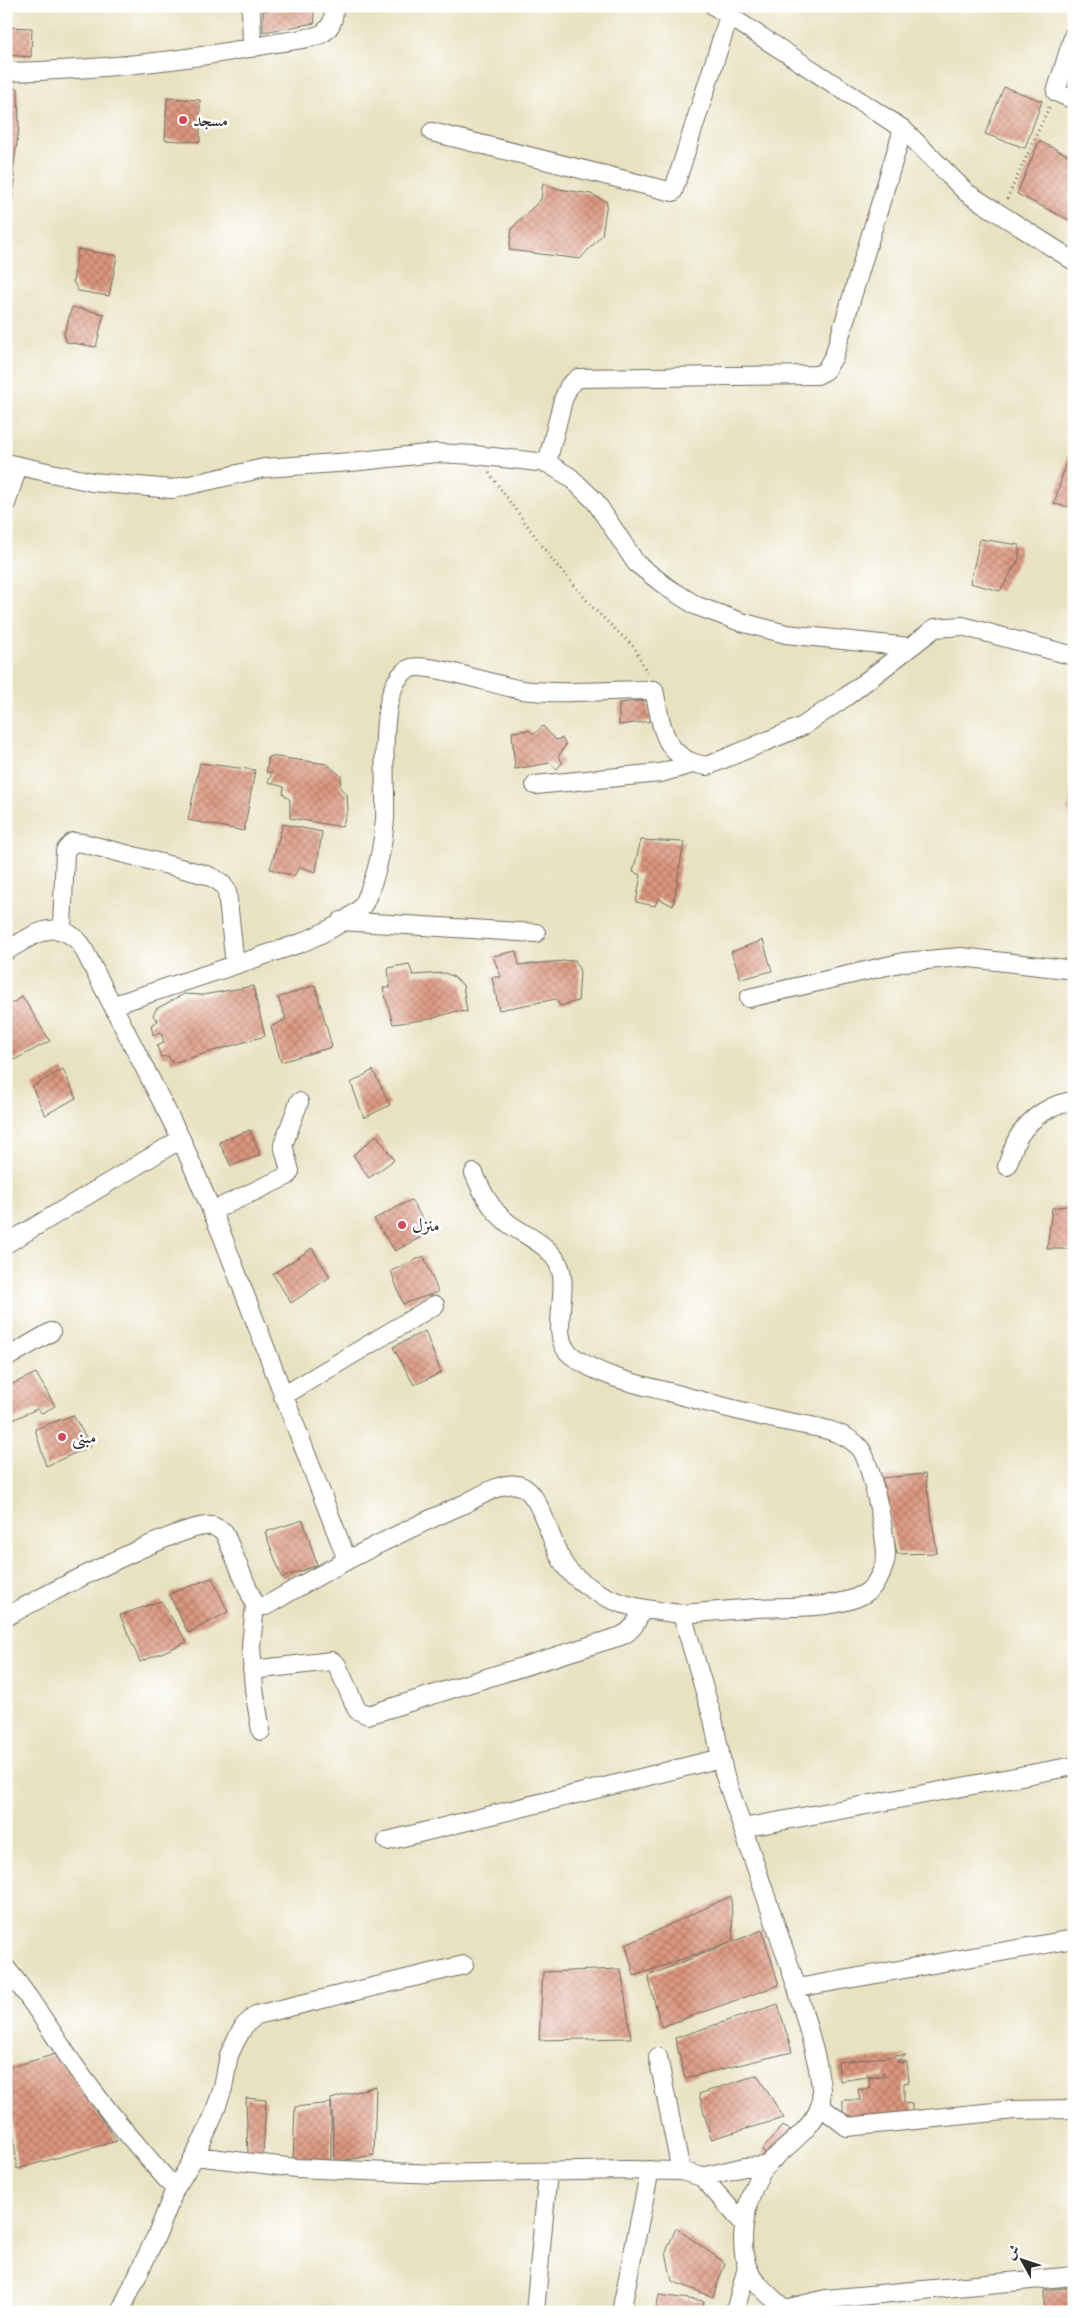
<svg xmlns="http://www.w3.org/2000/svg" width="1080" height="2318" viewBox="0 0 1080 2318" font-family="'Libre Caslon Text',Amiri,serif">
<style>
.building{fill:url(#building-cross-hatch)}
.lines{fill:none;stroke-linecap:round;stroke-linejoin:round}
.minor-casing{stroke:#6d6b60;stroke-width:20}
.path{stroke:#6d6b60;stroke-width:3;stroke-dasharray:1 4;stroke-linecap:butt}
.minor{stroke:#fff;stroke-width:18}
.poi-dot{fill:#d1495b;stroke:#fff;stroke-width:2}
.labels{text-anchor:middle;stroke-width:5;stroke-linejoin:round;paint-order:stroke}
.poi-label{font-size:18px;fill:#2b2b2b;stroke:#fff;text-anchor:start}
</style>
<defs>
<pattern id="building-cross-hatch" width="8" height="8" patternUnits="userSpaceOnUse" patternTransform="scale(1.25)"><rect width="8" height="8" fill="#dc967e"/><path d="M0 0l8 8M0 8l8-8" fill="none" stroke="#b37b67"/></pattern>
</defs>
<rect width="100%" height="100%" fill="#fff"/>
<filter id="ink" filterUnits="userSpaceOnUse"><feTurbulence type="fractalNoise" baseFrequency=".02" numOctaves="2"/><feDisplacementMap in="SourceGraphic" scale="10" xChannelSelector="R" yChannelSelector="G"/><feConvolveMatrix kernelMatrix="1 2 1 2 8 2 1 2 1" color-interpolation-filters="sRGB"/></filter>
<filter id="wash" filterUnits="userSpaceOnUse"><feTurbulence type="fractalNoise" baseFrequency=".0096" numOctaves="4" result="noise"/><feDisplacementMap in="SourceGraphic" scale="20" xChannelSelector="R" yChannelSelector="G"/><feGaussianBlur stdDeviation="1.12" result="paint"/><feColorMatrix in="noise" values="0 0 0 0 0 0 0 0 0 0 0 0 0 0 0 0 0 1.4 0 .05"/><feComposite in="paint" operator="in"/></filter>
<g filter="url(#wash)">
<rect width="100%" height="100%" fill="#e8e2c1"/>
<g id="blocks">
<!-- building -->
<path class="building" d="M313,6L315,23L263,32V11Z
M6,27L32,28L31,57L6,55Z
M1004,87L1042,101L1025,148L985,134Z
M18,88L19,128L13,171L15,181L11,207H6V89Z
M167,98L200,100V142L165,140Z
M1039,141L1074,158V209L1069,220L1017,194Z
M543,183L559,189L591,194L607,202L602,235L580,259L509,250L512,228L541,199Z
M78,249L117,256L109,296L78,291L73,281Z
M72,307L104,314L96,347L66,342L64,334Z
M1069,453L1074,455V508L1054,504Z
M980,539L1019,545V559L1000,591L970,583Z
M647,700L651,721L619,725V703Z
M543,726L556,740L562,738L566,745L558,757L563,762L557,769L550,763L515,769L512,732L528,730L534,734Z
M269,756L327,764L341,776L340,788L347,794L348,810L342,827L290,818V800L283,794L284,787L268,782L272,773L266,772Z
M200,763L255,770L244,831L188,820Z
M1071,792H1074V813L1068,812Z
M283,824L322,832L316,872L300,867L294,876L270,869Z
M641,840L684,842L673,906L658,898L655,906L636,902L641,875L633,872Z
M763,940L772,971L741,979L731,952Z
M516,951L519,965L575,960L580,972L578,1001L560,1006L556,999L499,1010L492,977H501L493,956Z
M409,964L413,975L445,973L454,977L463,985L467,1012L457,1011L430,1019L393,1024L383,988H390L388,968Z
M315,985L332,1047L281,1062L271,1027L286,1019L278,998Z
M253,986L265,1036L172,1063L168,1056L161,1057L157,1046L164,1043L161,1032L153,1035L151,1025L158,1021L153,1016L156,1009L184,994L203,995Z
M22,996L50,1041L14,1060L6,1050V1008Z
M63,1069L76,1098L45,1115L32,1087Z
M373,1070L390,1105L364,1118L351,1083Z
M250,1130L260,1155L231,1166L219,1142Z
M377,1135L394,1160L369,1178L353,1155Z
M411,1200L431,1232L395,1251L374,1219Z
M1074,1205V1249H1047L1052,1208Z
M312,1248L330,1277L291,1303L273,1274Z
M424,1256L438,1292L403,1304L391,1271Z
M6,1320L13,1331L6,1335Z
M425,1331L441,1373L414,1385L393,1347Z
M36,1373L55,1406L42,1413L37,1409L10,1421L6,1412V1387Z
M73,1415L91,1446L46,1466L35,1429Z
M925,1474L937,1553L897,1554L882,1478Z
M303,1520L317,1565L282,1578L265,1532Z
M212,1578L228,1612L188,1633L169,1594Z
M161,1601L187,1642L140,1662L120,1615Z
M731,1896L733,1941L634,1976L626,1945Z
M762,1930L779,1985L661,2027L648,1976Z
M621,1969L631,2038L539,2040L543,1972Z
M778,2004L792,2052L685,2078L675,2038Z
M56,2054L117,2141L17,2169L7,2068Z
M906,2055L896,2062H907L909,2082L904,2083V2103L912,2104V2116L862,2119L843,2113V2100H860L858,2089H869V2078L884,2077V2072L880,2075L840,2081L838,2062Z
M757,2075L784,2118L711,2139L699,2094Z
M376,2086L374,2155L335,2162L331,2099Z
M246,2098L266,2100L263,2156L248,2154Z
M331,2103V2164L293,2161L295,2107Z
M782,2126L795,2132L769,2158L762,2150Z
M676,2228L725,2263L713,2297L672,2281L666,2252Z
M1074,2287V2312H1044V2290Z
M659,2295L704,2301L702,2312H655Z"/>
</g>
</g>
<g filter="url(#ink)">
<use href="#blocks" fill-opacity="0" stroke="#6d6b60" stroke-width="1"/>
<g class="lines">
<!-- minor casing -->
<g class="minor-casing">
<path id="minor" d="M251,6L252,48
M714,6L903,129L967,193L1074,261
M1074,34L1056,92L1074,100
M6,72C96,70 187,61 275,43C288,41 313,39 323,33C333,26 334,17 334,6
M432,132L673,192L729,16
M6,463L92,482L172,489L264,468L351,462L436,453L475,455L547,463L570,477L595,501L636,563L668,588L697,606L741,622L786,634L909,647
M547,463L563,400L569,386L578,378L817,375L825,371L834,356L903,129
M6,504L18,466
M535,785L660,773L692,764
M341,921L536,933
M62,929L65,851L73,842L83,843L207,875C216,880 224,882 227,892L235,965
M6,951C33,936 55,915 81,944L181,1139L222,1235L347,1560
M749,998L904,962L961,957L1074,970
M114,1005L301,943C321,934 343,924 360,909C365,904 368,895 370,889C379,867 383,842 385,819C387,787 374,681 411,668C428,662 498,686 522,690C565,695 611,690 654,690C662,726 663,760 707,766L803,726L847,696L935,628L962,626L1074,656
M1007,1166C1011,1156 1014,1142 1021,1133C1033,1116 1053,1103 1074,1101
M474,1173C482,1192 491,1210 508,1223C525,1236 547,1243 558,1263C572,1288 547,1337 571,1355C598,1376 637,1384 669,1392C705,1402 742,1412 779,1420C805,1426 841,1427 860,1448C871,1461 885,1534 886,1553C886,1567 876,1587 864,1594C836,1610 788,1606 756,1608C731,1610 707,1612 682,1614
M212,1211L287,1176L290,1171L283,1145L299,1102
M6,1244L181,1139
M6,1358L51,1332
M283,1396L435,1305
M255,1605L251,1646L254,1689L261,1731
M6,1617C35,1600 185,1521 211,1526C215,1526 220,1530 224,1532L255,1605L266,1606C329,1568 396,1534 464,1504C479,1497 500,1482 517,1485C544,1489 550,1554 571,1573C606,1605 637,1609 682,1614L713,1719L724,1773L797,1988
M252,1670L332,1661L337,1665L357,1710L368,1715L621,1636C633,1631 637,1621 642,1610
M743,1828L1074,1766
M387,1841L721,1758
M6,1968C32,1999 52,2033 74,2065C105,2109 140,2149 175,2189
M658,2057L681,2171
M820,2106L847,2127L1014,2110L1074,2109
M195,2156L296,2168L436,2174L627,2170L681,2171L702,2177L744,2167L766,2166
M702,2177L744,2224
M785,2309L826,2299L1074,2276
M120,2312L159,2230L175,2189L195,2156L212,2119L223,2088L229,2055L236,2040L244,2026L256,2015L464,1965
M535,2312L548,2172
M621,2312L650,2170
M735,2312L747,2267
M787,2312C774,2298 754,2285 747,2266C737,2238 748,2187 767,2165C783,2148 813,2129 820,2106C827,2083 803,2014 797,1988L1074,1939"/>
</g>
<!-- path -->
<path class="path" d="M1007,199L1049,107
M489,473L554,562L595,610L635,648L647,673"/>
<!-- minor -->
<use href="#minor" class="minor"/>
</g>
</g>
<!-- markers -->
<g class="poi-dot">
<circle cx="183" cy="120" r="5"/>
<circle cx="402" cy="1225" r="5"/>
<circle cx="62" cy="1437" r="5"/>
</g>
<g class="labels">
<!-- poi labels -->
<g class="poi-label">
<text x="193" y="126">مسجد</text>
<text x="412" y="1231">منزل</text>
<text x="72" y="1443">مبنى</text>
</g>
</g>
<!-- margin -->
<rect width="1080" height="2318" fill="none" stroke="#fff" stroke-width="25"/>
<!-- north arrow -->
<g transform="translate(1022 2260) rotate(310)" stroke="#ffffff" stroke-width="4" paint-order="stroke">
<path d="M0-4L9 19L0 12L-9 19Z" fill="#2b2b2b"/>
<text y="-8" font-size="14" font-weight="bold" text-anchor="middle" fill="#2b2b2b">ش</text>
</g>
</svg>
